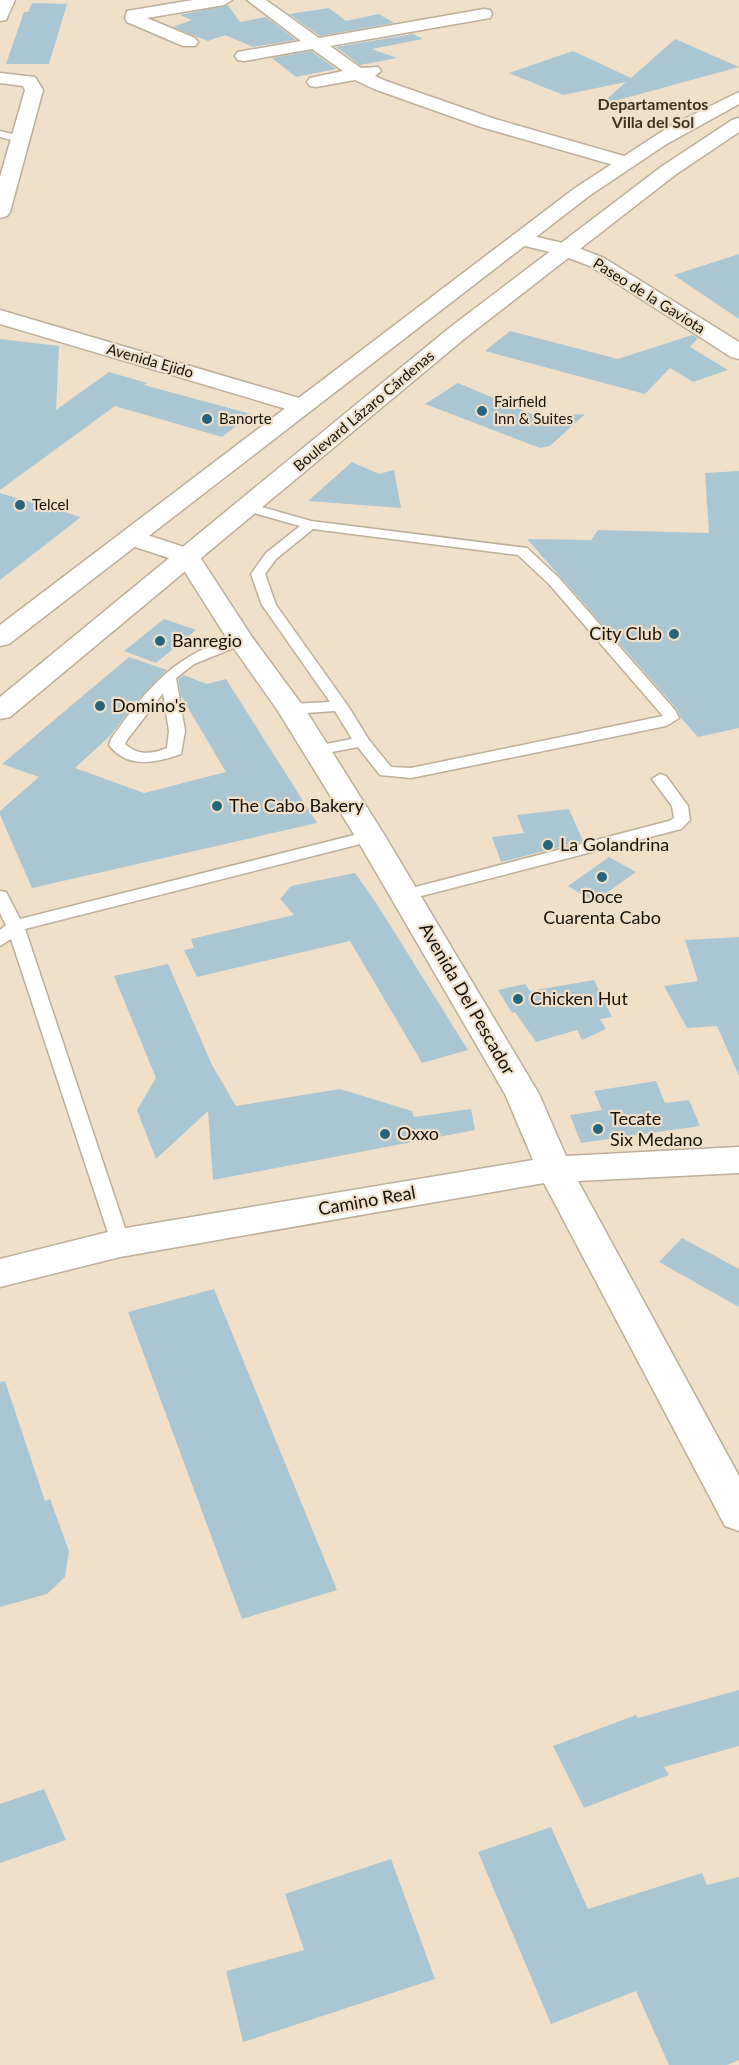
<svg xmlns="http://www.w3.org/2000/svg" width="739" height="2065" viewBox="0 0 739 2065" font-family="Lato,sans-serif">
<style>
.building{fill:#aac6d2}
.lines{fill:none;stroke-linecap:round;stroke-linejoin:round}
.service-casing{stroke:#bdae98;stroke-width:3}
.minor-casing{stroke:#bdae98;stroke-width:3}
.tertiary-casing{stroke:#bdae98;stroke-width:3}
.secondary-casing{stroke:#bdae98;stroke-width:3}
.service{fill:#fff;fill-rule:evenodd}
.minor{fill:#fff;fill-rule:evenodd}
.tertiary{fill:#fff;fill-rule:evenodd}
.secondary{fill:#fff;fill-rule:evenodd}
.poi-dot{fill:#26647a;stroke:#f0e0ca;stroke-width:2}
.labels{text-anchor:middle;stroke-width:4.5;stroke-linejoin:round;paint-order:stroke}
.far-street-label{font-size:15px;fill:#17120a;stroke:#f0e0ca}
.far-poi-label{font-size:15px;fill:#17120a;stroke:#f0e0ca;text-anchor:start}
.far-neighbourhood-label{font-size:16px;font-weight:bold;fill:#403321;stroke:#f0e0ca}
.poi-label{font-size:18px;fill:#17120a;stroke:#f0e0ca;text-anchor:start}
.street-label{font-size:18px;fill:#17120a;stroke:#f0e0ca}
</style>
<rect width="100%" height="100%" fill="#f0e0ca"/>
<!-- building -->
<path class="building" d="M32,3L67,4L49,64H6L24,12H28Z
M228,5L240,22L266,17L296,40L253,47L225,35L208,41L173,27L192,20L180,15Z
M329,8L346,21L379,14L394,23L320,36L289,14Z
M413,34L423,39L372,49L397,58L360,65L336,47Z
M675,39L739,67L600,105L626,82L563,95L509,73L573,51L631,78Z
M311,51L336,69L296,77L272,58Z
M739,254V319L674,275Z
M510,331L618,359L692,335L698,338L690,347L728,370L693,382L670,368L645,394L485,351Z
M0,339L59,346L56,410L109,372L147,383L144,385L251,414L222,437L115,406L0,490Z
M458,383L539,417L585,414L550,446L540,448L425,404Z
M352,462L379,474L394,470L401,508L308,501Z
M739,471V728L698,737L681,718L677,709L527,539L591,540L598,530L709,533L705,473Z
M0,493L81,517L0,580Z
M164,619L196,630L156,663L124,651Z
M129,657L167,670L136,702L111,735L75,768L144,793L226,772L181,696L178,679L183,675L207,684L226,679L317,823L32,888L0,815V811L39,777L2,764Z
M569,809L583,841L501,862L492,837L524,833L517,815Z
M609,857L636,872L594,902L568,886Z
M355,873L375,901L468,1050L422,1063L350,941L197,977L184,950L194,948L191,939L294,915L280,899L291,886Z
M739,937V1076L717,1026L687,1028L664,986L698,981L685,940Z
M168,964L212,1065L236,1106L340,1089L412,1111L414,1117L471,1109L475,1130L213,1180L208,1111L156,1159L137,1110L156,1078L114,976Z
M594,980L612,1017L600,1019L606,1029L582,1040L577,1030L536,1042L515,1012L512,1013L498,990L525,984L530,991Z
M656,1081L665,1103L689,1100L700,1126L581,1143L570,1115L602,1110L594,1091Z
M682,1238L739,1269V1307L659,1262Z
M214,1289L337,1590L242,1619L128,1312Z
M5,1381L45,1501L50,1499L69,1551L65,1577L47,1594L0,1607V1382Z
M739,1690V1746L664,1767L669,1775L584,1808L553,1746L636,1715L638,1718Z
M44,1789L66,1840L0,1863V1804Z
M551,1827L588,1909L702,1873L707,1885L739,1877V2060L727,2065H669L636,1991L551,2024L478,1852Z
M391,1859L435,1979L243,2042L226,1971L304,1950L285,1894Z"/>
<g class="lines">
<!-- service casing -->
<g class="service-casing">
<path id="service" d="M0,131L24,137L25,139L20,142L0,137Z
M248,503L311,521L527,548L559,578L675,710L679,718L666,726L411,778L380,775L358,747L316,755L310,753L308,750L310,747L352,739L335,711L291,714L283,709L291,704L330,702L262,605L251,574L266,553L300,526L243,510L241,507L243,504ZM313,529L518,555L549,584L663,716L411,768L391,767L369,740L348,706L276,605L265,574L276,559Z
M241,636L248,640L246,643L194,664L176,678L185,731L181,754C156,763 127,769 109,745L111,739C148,687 176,652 241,636ZM163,693L169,731L167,748C152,754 138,756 125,744L127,740Z
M660,774L666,776L688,806L690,820L681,829L406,900L400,899L398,895L400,891L669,821L674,818L672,806L652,779Z
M370,831L378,836L376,840L25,929L130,1243L127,1248L120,1250L113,1248L11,939L0,946V930L6,925L0,913V891L6,892L20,919Z"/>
</g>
<!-- minor casing -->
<g class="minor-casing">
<path id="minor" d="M0,0H15L6,20L0,21Z
M193,0H232L224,5L147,18L195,38L198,42L195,46H183L127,22L125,18L127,11Z
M247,0H266L319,38L484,9L490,10L492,14L490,18L484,19L330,46L361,68L378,67L381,71L375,76L386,81L495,119L631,158L634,162L631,166L624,168L481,127L374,89L355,80L316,87L310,86L307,82L310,78L343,71L312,49L244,61L238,60L235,56L238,52L301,41Z
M0,73L35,77L43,90L10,212L7,216L0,218V177L25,90L23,86L0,83Z
M520,233L571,245L604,258L739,342V359L731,357L590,266L558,254L513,243L510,239L513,235Z
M132,530L196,551L252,637L305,709L385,836L539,1094L566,1156L739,1147V1173L578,1181L739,1476V1531L725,1526L544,1183L120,1257L0,1287V1259L120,1229L533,1160L505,1094L355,836L278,711L228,640L178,561L123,543L119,538L123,533Z"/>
</g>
<!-- tertiary casing -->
<g class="tertiary-casing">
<path id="tertiary" d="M0,310L309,401L313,406L309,411L301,413L293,411L0,324Z"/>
</g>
<!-- secondary casing -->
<g class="secondary-casing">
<path id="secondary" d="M739,92V104L665,145L589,196L9,644L0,646V625L575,188L672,125Z
M739,118V132L675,175L464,339L10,717L0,719V697L448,329L661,167L732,120Z"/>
</g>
<!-- service -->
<use href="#service" class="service"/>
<!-- minor -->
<use href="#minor" class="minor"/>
<!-- tertiary -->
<use href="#tertiary" class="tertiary"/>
<!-- secondary -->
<use href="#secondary" class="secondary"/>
</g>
<!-- markers -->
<g class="poi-dot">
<circle cx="482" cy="411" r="6"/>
<circle cx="207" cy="419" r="6"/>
<circle cx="20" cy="505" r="6"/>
<circle cx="674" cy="634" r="6"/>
<circle cx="160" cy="641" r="6"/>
<circle cx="100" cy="706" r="6"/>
<circle cx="217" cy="806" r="6"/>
<circle cx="548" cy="845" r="6"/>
<circle cx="602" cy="877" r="6"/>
<circle cx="518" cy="999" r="6"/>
<circle cx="598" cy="1129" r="6"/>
<circle cx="385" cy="1134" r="6"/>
</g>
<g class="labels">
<!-- far-street labels -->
<g class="far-street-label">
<text transform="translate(649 296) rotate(32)" y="5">Paseo de la Gaviota</text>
<text transform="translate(150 361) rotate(16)" y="5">Avenida Ejido</text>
<text transform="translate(364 411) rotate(-40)" y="5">Boulevard Lázaro Cárdenas</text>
</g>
<!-- far-poi labels -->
<g class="far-poi-label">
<text x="494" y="407">Fairfield<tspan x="494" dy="17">Inn &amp; Suites</tspan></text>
<text x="219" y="424">Banorte</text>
<text x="32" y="510">Telcel</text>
</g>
<!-- far-neighbourhood labels -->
<g class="far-neighbourhood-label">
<text x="653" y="110">Departamentos<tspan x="653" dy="18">Villa del Sol</tspan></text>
</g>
<!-- poi labels -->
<g class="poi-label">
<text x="662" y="640" text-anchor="end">City Club</text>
<text x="172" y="647">Banregio</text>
<text x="112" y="712">Domino's</text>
<text x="229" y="812">The Cabo Bakery</text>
<text x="560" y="851">La Golandrina</text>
<text x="602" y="903" text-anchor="middle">Doce<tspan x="602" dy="21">Cuarenta Cabo</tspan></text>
<text x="530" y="1005">Chicken Hut</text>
<text x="610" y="1125">Tecate<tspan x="610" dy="21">Six Medano</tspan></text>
<text x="397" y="1140">Oxxo</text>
</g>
<!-- street labels -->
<g class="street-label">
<text transform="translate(467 999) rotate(60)" y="6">Avenida Del Pescador</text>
<text transform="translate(367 1201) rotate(-10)" y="6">Camino Real</text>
</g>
</g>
</svg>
